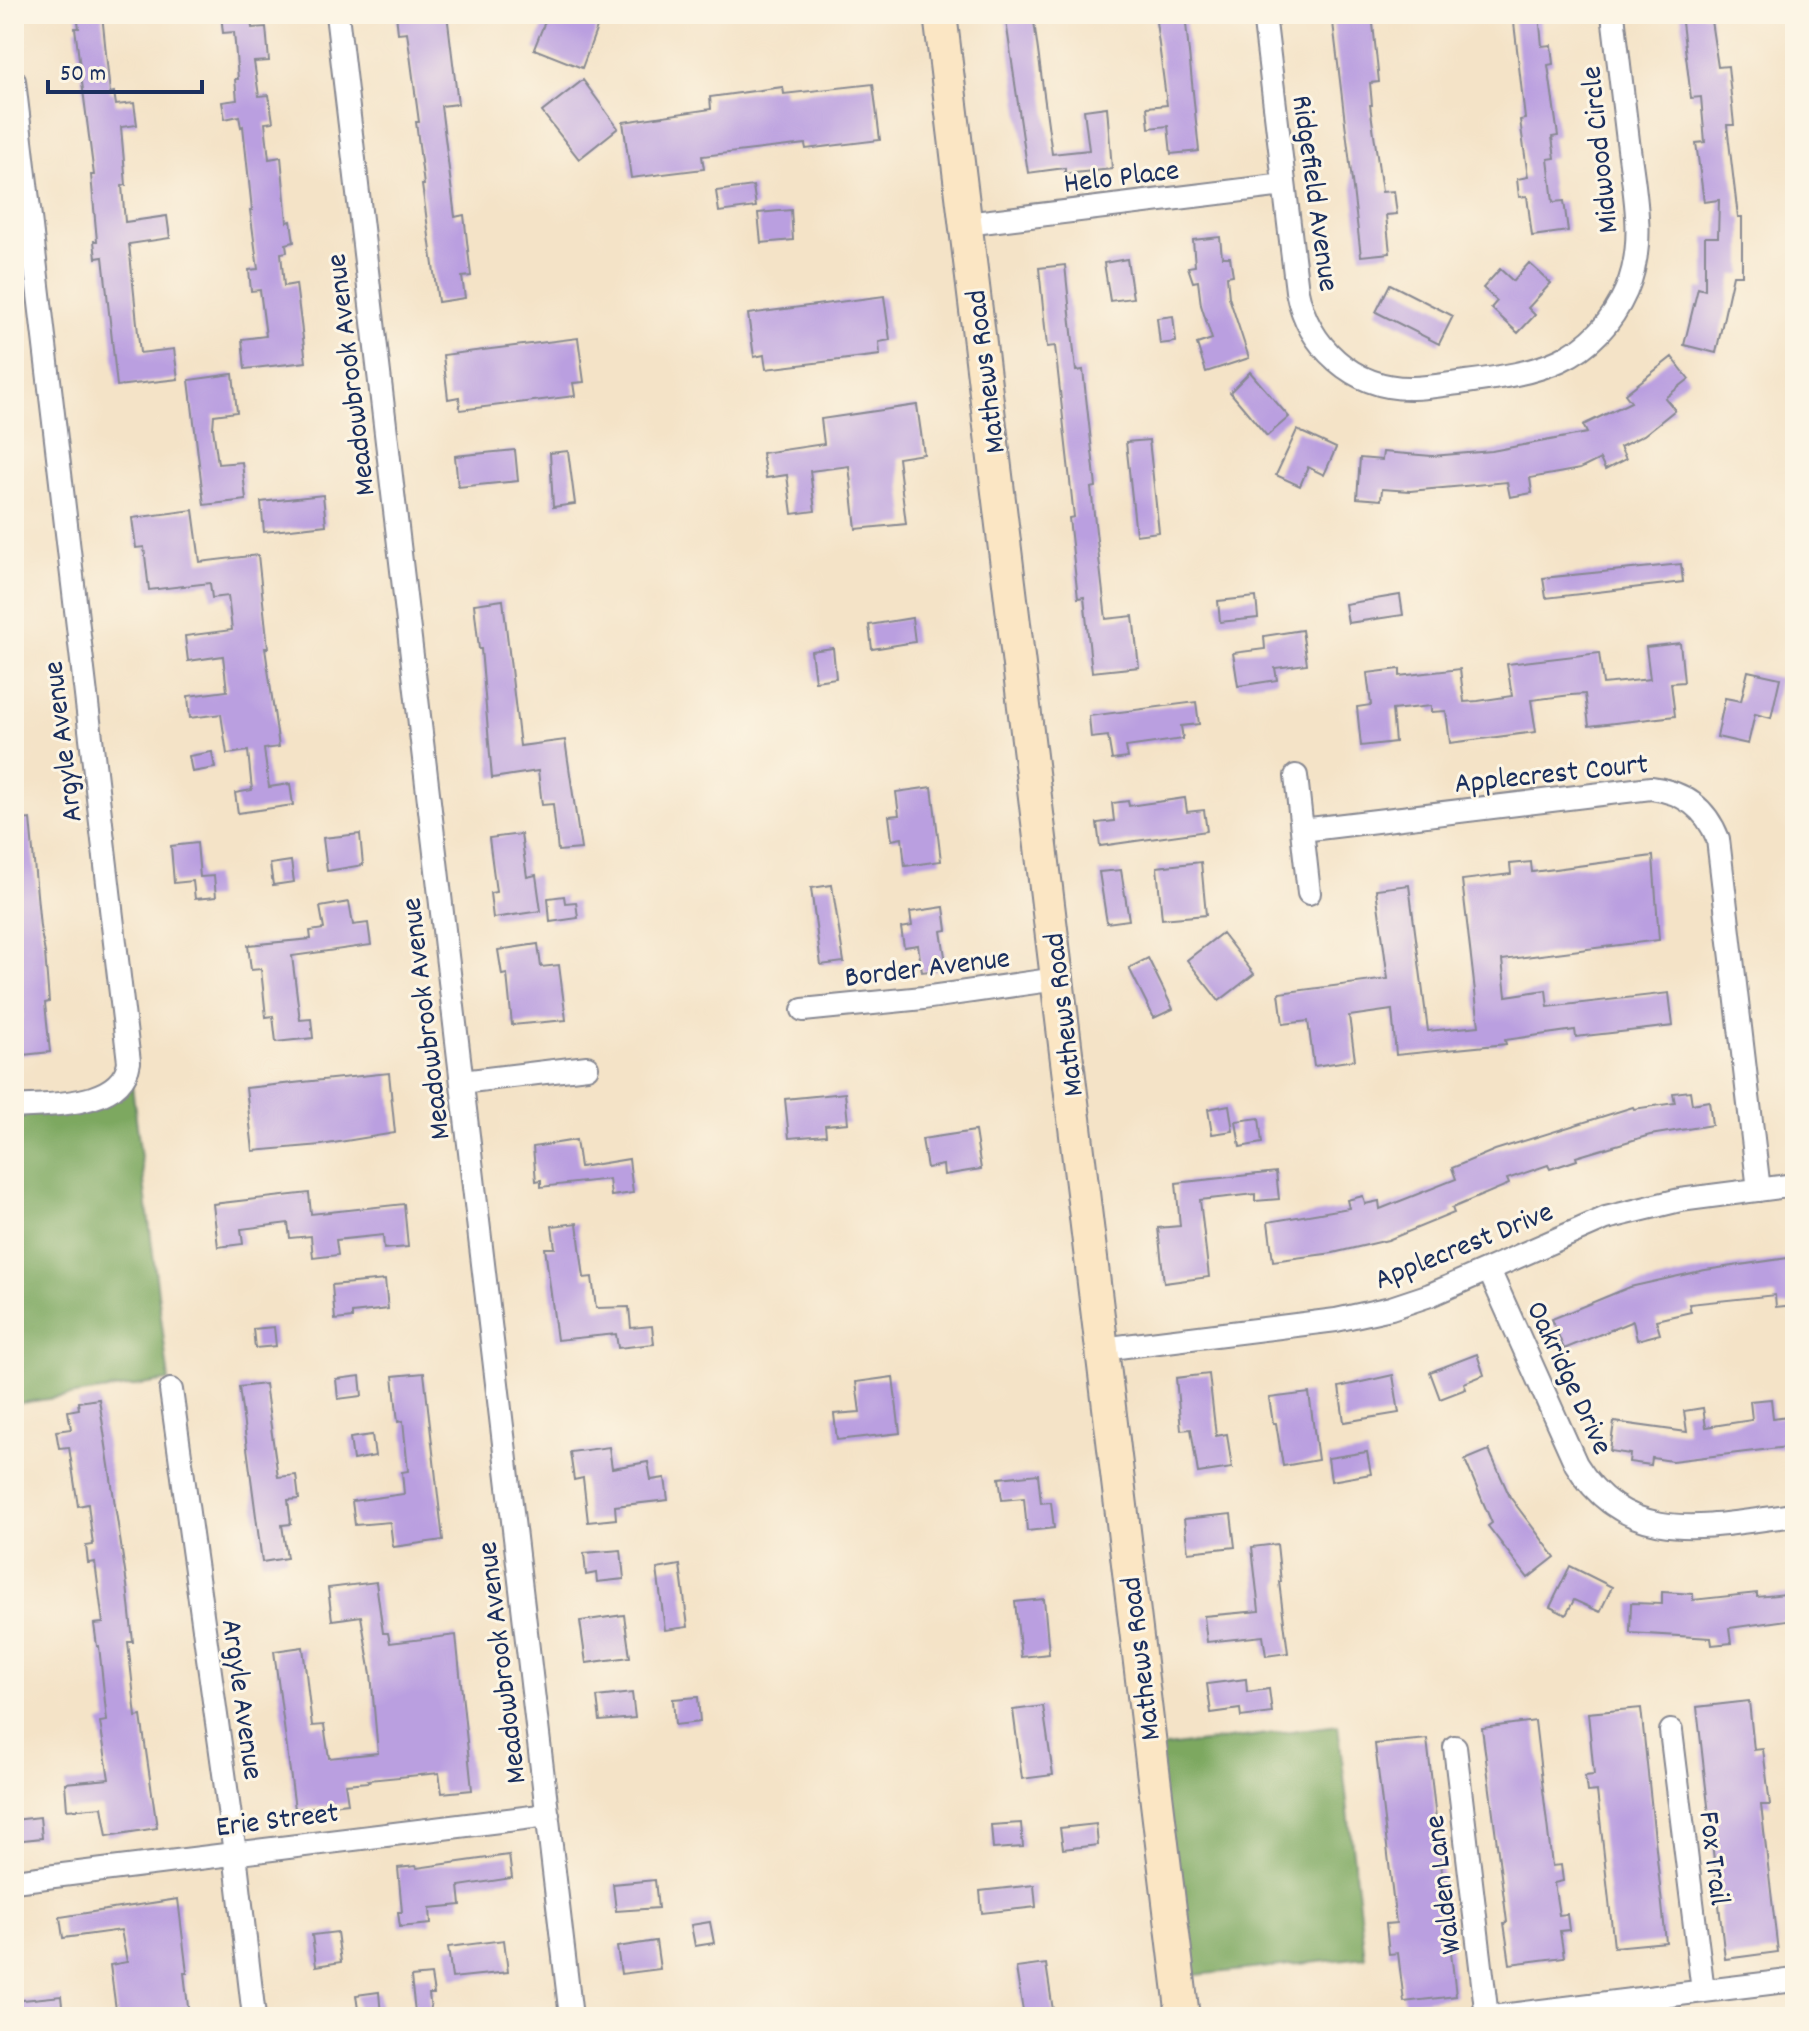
<svg xmlns="http://www.w3.org/2000/svg" width="1809" height="2031" viewBox="0 0 1809 2031" font-family="Dekko,sans-serif">
<style>
.forest{fill:#7da860;stroke:#4c6c5f;stroke-width:2}
.building{fill:#ba9fe0}
.lines{fill:none;stroke-linecap:round;stroke-linejoin:round}
.street-casing{stroke:#888992;stroke-width:26}
.secondary-casing{stroke:#888992;stroke-width:36}
.street{stroke:#fff;stroke-width:22}
.secondary{stroke:#fbe6c4;stroke-width:32}
.labels{text-anchor:middle;stroke-width:6;stroke-linejoin:round;paint-order:stroke}
.street-label{font-size:30px;fill:#1b2f5e;stroke:#fcf5e5}
</style>
<rect width="100%" height="100%" fill="#fcf5e5"/>
<filter id="ink" filterUnits="userSpaceOnUse"><feTurbulence type="fractalNoise" baseFrequency=".0125" numOctaves="2"/><feDisplacementMap in="SourceGraphic" scale="16" xChannelSelector="R" yChannelSelector="G"/><feConvolveMatrix kernelMatrix="1 2 1 2 8 2 1 2 1" color-interpolation-filters="sRGB"/></filter>
<filter id="wash" filterUnits="userSpaceOnUse"><feTurbulence type="fractalNoise" baseFrequency=".006" numOctaves="4" result="noise"/><feDisplacementMap in="SourceGraphic" scale="32" xChannelSelector="R" yChannelSelector="G"/><feGaussianBlur stdDeviation="1.8" result="paint"/><feColorMatrix in="noise" values="0 0 0 0 0 0 0 0 0 0 0 0 0 0 0 0 0 1.4 0 .05"/><feComposite in="paint" operator="in"/></filter>
<g filter="url(#wash)">
<rect width="100%" height="100%" fill="#f4e3c7"/>
<!-- forest -->
<path class="forest" d="M129,1062L169,1381L14,1404V1107L94,1098Z
M1338,1725L1365,1957L1178,1977L1150,1749Z"/>
<g id="blocks">
<!-- building -->
<path class="building" d="M77,14H102L110,93L114,92L116,105L134,103L137,125L121,127L126,185L122,186L125,222L167,216L170,238L129,244L140,353L174,349L178,379L117,386L103,257L96,258L94,241H97L91,175H94L75,28H79Z
M221,14H250L252,28L266,27L269,61L254,62L259,96L269,95L273,122L265,123L269,159L281,157L287,222L291,221L294,242L286,244L287,252L281,253L284,286L296,284L306,362L245,369L242,339L266,336L260,290L251,291L249,270L258,269L250,210H252L243,126L241,127L239,116L225,119L222,102L237,100L235,79H238L234,32L223,33Z
M396,14H447L458,104L441,106L455,217L464,215L471,276L462,277L465,298L438,302L422,185H424L416,122H419L407,32L398,33Z
M548,14H602L582,68L534,49Z
M1005,14H1033L1052,154L1089,150L1084,110L1107,107L1112,169L1065,174V168L1028,173Z
M1155,14H1185L1199,151L1171,154L1168,126L1149,128L1147,107L1167,105Z
M1332,14H1372L1379,82L1370,83L1372,105H1370L1382,192L1394,191L1397,214L1386,215L1390,253L1361,256Z
M1513,14H1539L1542,46L1551,45L1553,64L1548,65L1558,136L1552,137L1555,158L1548,159L1553,202L1564,201L1568,231L1532,236L1527,196L1519,197L1517,179L1528,177L1520,120L1525,119Z
M1681,14H1710L1718,67L1728,66L1734,125H1727L1738,217H1742V275H1733L1716,353L1684,345L1698,288L1705,290V237H1718L1719,200L1704,202L1696,143L1705,142L1701,97L1691,98Z
M583,80L618,128L579,159L542,112Z
M873,84L880,140L806,149L805,144L702,156L704,169L631,178L623,122L711,109L710,97L783,87L784,94Z
M753,186L756,207L719,212L716,191Z
M791,210L793,240L761,243L758,213Z
M1220,237L1222,257H1230L1233,275L1227,276L1229,297L1249,358L1206,372L1197,344L1212,339L1201,305L1198,281L1193,282L1188,267L1195,266L1193,240Z
M1127,259L1133,298L1110,301L1104,263Z
M1529,263L1551,283L1528,308L1535,315L1518,333L1491,308L1497,301L1483,288L1500,269L1513,281Z
M1065,265L1076,371L1083,370L1096,487L1091,488L1106,619L1133,616L1139,667L1092,672L1084,597L1078,598L1069,518L1074,517L1055,346L1047,347L1039,268Z
M1390,284L1453,316L1439,344L1376,312Z
M884,296L890,340L879,342L880,355L766,369L764,355L754,357L748,314Z
M1173,316L1176,342L1160,344L1157,318Z
M578,338L584,382L573,383L575,396L460,410L459,397L448,399L443,355Z
M1672,357L1689,379L1665,398L1675,410L1644,435L1620,447L1626,459L1605,470L1600,459L1580,469L1530,478L1532,493L1510,497L1507,482L1410,491L1382,489L1381,500L1357,498L1360,458L1382,460L1383,452L1432,456L1492,451L1587,433L1583,425L1631,402L1625,394Z
M1250,372L1289,417L1267,436L1230,392Z
M233,374L237,412L214,415L213,428L218,464L242,462L246,500L204,505L189,380Z
M917,405L924,454L898,458L906,524L856,529L849,466L810,471L815,511L792,514L787,475L766,478L762,453L824,444L821,419Z
M1297,430L1336,448L1324,475L1308,467L1300,486L1276,475Z
M1149,440L1159,532L1136,535L1126,442Z
M515,450L518,481L458,487L455,456Z
M568,451L575,504L553,507L550,453Z
M323,495L326,525L264,532L261,502Z
M193,510L200,562L258,555L268,648H265L279,747L264,749L269,787L290,784L293,805L238,813L235,793L252,790L248,751L227,754L221,714L190,718L188,696L227,691L223,656L188,661L185,636L232,630L228,596L212,598L210,583L149,590L144,547L136,548L132,518Z
M1681,564L1683,582L1546,598L1543,578Z
M1400,595L1403,615L1348,623L1345,604Z
M1256,597L1258,618L1220,622L1218,601Z
M503,600L520,746L565,740L581,849L558,851L553,804L542,805L538,771L492,778L481,649H479L474,604Z
M912,618L915,642L872,649L869,625Z
M1302,630L1307,664L1275,668L1277,680L1238,686L1233,653L1265,649L1264,636Z
M1680,643L1684,682L1671,683L1675,716L1589,726L1585,694L1571,695L1531,700L1536,732L1450,743L1446,711L1431,712V706L1392,710L1395,742L1361,746L1357,707L1371,705L1367,673L1400,669V676L1460,669L1464,702L1478,701L1512,696L1507,664L1599,653L1603,684L1650,679L1646,647Z
M833,648L836,678L815,681L811,651Z
M1748,671L1780,678L1771,718L1755,714L1748,744L1717,737L1725,698L1741,701Z
M1196,702L1199,724L1181,726L1183,739L1126,747L1128,758L1112,760L1108,736L1091,738L1089,716Z
M212,752L215,768L192,772L189,756Z
M932,787L941,861L905,866L902,838L892,840L889,816L899,815L896,792Z
M1185,798L1187,812L1204,810L1207,831L1100,846L1097,823L1114,821L1112,803L1128,801L1129,806Z
M30,819L40,927L45,953L49,1002L45,1003L50,1052L14,1056V1019L23,1018L17,957H14V821Z
M360,834L363,865L327,871L323,838Z
M521,834L527,877L536,875L541,911L493,918L490,893L496,892L489,838Z
M197,843L200,877L214,876L216,897L195,899L193,881L174,883L171,846Z
M1653,856L1659,940L1502,960L1506,996L1546,990L1548,1007L1669,993L1673,1026L1576,1037L1575,1030L1505,1040L1506,1044L1396,1055L1392,1010L1349,1016L1355,1060L1314,1066L1308,1021L1283,1024L1279,993L1388,979L1376,889L1409,885L1428,1031L1479,1026L1462,880L1511,874L1510,864L1531,862L1532,872Z
M291,861L294,882L273,885L270,864Z
M1201,862L1206,915L1162,919L1157,867Z
M1121,870L1129,920L1107,923L1099,872Z
M832,885L844,962L821,965L811,888Z
M564,896L565,903L576,902L578,918L550,922L548,898Z
M349,902L353,925L368,923L371,945L292,956L300,1020L311,1019L313,1038L276,1042L273,1016L266,1017L261,969L251,970L248,945L311,939L310,931L324,929L320,907Z
M944,907L947,930L941,931L947,969L922,972L918,945L904,947L901,928L912,926L910,912Z
M1222,933L1254,974L1219,1001L1187,960Z
M538,944L541,967L559,965L566,1020L512,1025L507,974L502,975L498,950Z
M1148,958L1173,1009L1154,1018L1129,968Z
M389,1073L395,1133L321,1145L253,1151L246,1088Z
M1690,1091L1692,1104L1709,1101L1712,1125L1650,1135L1576,1157L1577,1160L1550,1169L1548,1165L1507,1179L1509,1184L1452,1208L1454,1213L1388,1240L1333,1253L1273,1261L1268,1222L1349,1208L1347,1200L1363,1196L1365,1204L1379,1201L1380,1209L1456,1179L1452,1168L1495,1150L1633,1107L1634,1109L1675,1103L1673,1093Z
M845,1093L848,1123L825,1125L826,1135L789,1138L785,1099Z
M1229,1105L1233,1131L1212,1134L1208,1109Z
M1259,1118L1262,1143L1240,1147L1236,1121Z
M975,1131L981,1169L944,1175L943,1165L927,1168L922,1139Z
M576,1140L580,1167L629,1159L633,1193L611,1196L609,1179L541,1187V1180L536,1181L533,1147Z
M1276,1172L1279,1199L1255,1201V1194L1200,1200L1209,1277L1164,1283L1158,1228L1180,1226L1176,1183Z
M309,1193L311,1214L404,1204L408,1247L384,1249L383,1235L336,1240L338,1255L313,1258L311,1236L290,1238L288,1223L241,1229L243,1244L218,1247L213,1204Z
M577,1223L584,1278L592,1277L596,1308L629,1307L631,1328L652,1326L654,1344L618,1348L616,1334L557,1340L545,1248H555L552,1226Z
M1795,1257L1794,1305L1776,1307L1775,1295L1689,1304L1691,1312L1656,1320L1660,1334L1637,1340L1633,1321L1564,1349L1552,1319L1630,1287L1705,1270Z
M385,1280L388,1309L352,1313V1318L335,1320L332,1285Z
M274,1327L276,1346L255,1348L253,1329Z
M1477,1354L1484,1375L1464,1383L1466,1389L1440,1399L1430,1372Z
M424,1373L443,1540L393,1547L390,1522L355,1525L352,1501L404,1494L402,1472L408,1471L403,1421L398,1422L393,1376Z
M1209,1374L1216,1436L1227,1434L1232,1468L1198,1473L1191,1429L1181,1430L1176,1378Z
M1393,1375L1399,1413L1344,1422L1339,1387Z
M360,1376L362,1396L338,1399L336,1379Z
M893,1377L900,1433L837,1440L834,1414L860,1412L856,1382Z
M265,1384L278,1477L296,1475L299,1499L288,1500L291,1524L282,1525L287,1558L262,1562L239,1387Z
M1309,1393L1318,1460L1283,1466L1276,1423H1273L1269,1398Z
M99,1399L127,1585L133,1642H128L136,1717L141,1716L157,1828L107,1836L102,1807L67,1810L65,1783L109,1779L100,1722L107,1721L99,1646H97L94,1624L103,1623L95,1562L88,1563L86,1546L93,1545L88,1504L78,1506L69,1447L59,1448L56,1431L71,1429L68,1411L79,1409L78,1402Z
M1771,1399L1773,1418L1795,1415V1446L1672,1461L1652,1458L1651,1465L1629,1462L1630,1454L1610,1451L1614,1422L1687,1432L1684,1411L1703,1408L1706,1427L1752,1420L1750,1401Z
M372,1435L375,1456L353,1460L350,1438Z
M609,1447L612,1468L648,1462L651,1480L665,1478L668,1500L615,1506L616,1519L588,1522L583,1478L574,1480L570,1452Z
M1489,1450L1510,1497L1555,1557L1528,1578L1488,1526L1492,1523L1465,1460Z
M1367,1452L1371,1474L1331,1481L1328,1458Z
M1038,1474L1041,1503L1051,1502L1054,1528L1027,1531L1024,1498L1002,1500L999,1478Z
M1231,1514L1235,1547L1188,1552L1184,1519Z
M1277,1544L1281,1582H1279L1288,1653L1266,1656L1263,1636L1207,1642L1204,1616L1259,1611L1252,1547Z
M621,1550L624,1579L597,1582L596,1573L586,1575L584,1553Z
M680,1565L688,1627L665,1630L657,1569Z
M1570,1566L1612,1587L1600,1612L1574,1600L1566,1615L1550,1607Z
M376,1582L383,1633H388L390,1643L456,1635L472,1790L442,1793L439,1773L368,1780L369,1782L345,1784L348,1803L295,1809L274,1651L303,1647L312,1726L324,1725L329,1758L378,1753L371,1674L361,1616L332,1620L328,1588Z
M1662,1592L1693,1594V1600L1757,1593V1597L1795,1593V1619L1729,1628L1731,1643L1712,1645L1711,1638L1630,1633L1631,1603L1662,1604Z
M1044,1599L1049,1654L1021,1657L1015,1602Z
M624,1615L630,1657L586,1663L580,1621Z
M1246,1679L1247,1692L1269,1689L1272,1713L1241,1717L1240,1709L1211,1713L1207,1684Z
M632,1693L635,1718L600,1721L597,1697Z
M698,1697L700,1722L675,1725L673,1699Z
M1749,1701L1754,1750L1763,1749L1770,1805H1761L1778,1952L1725,1959L1697,1707Z
M1043,1706L1053,1775L1022,1779L1013,1710Z
M1641,1708L1666,1942L1614,1947L1597,1791L1587,1792L1585,1776L1594,1775L1588,1713Z
M1535,1721L1552,1866L1561,1865L1563,1881L1554,1883L1559,1915L1567,1914L1569,1930L1560,1931L1564,1957L1510,1964L1504,1923L1507,1922L1482,1728Z
M1427,1739L1456,1996L1404,2002L1398,1953L1389,1954L1386,1924L1396,1923L1375,1744Z
M40,1817L42,1838L14,1841V1820Z
M1021,1823L1023,1847L993,1849L991,1825Z
M1096,1824L1098,1845L1063,1849L1060,1828Z
M509,1855L512,1878L459,1886L461,1905L430,1908L431,1924L400,1927L398,1912H402L398,1868L416,1866L417,1868Z
M655,1880L658,1908L616,1911L613,1884Z
M1034,1885L1036,1907L982,1913L980,1891Z
M178,1899L187,1973H184L189,2015L117,2017L110,1965L127,1962L121,1930L63,1938L60,1917Z
M710,1922L714,1943L695,1946L691,1925Z
M337,1932L341,1962L316,1966L312,1935Z
M504,1940L508,1972L452,1978L448,1947Z
M656,1941L660,1969L621,1974L617,1947Z
M1046,1964L1054,2017H1024L1016,1968Z
M431,1975L434,1994H429L431,2010L415,2012L411,1977Z
M379,1992L381,2015L359,2017L356,1995Z
M61,1996L63,2015L14,2017V2001Z"/>
</g>
</g>
<g filter="url(#ink)">
<use href="#blocks" fill-opacity="0" stroke="#888992" stroke-width="2"/>
<g class="lines">
<!-- street casing -->
<g class="street-casing">
<path id="street" d="M337,14L571,2017
M1264,14L1297,291C1308,346 1353,389 1412,388C1430,388 1448,384 1466,382C1536,373 1594,363 1626,291C1647,243 1634,191 1628,141C1623,99 1618,56 1613,14
M14,81L129,1062C122,1108 49,1104 14,1107
M966,224L1284,185
M1296,776L1309,893
M1302,830L1651,788C1684,792 1706,808 1718,839L1759,1190
M803,1010L923,998L1057,979
M462,1082L587,1067
M1489,1270L1576,1464C1629,1550 1711,1525 1795,1515
M1102,1349L1336,1320L1391,1308L1430,1295L1606,1218L1680,1200L1795,1185
M171,1390L235,1853L254,2017
M1671,1731L1703,1991
M1455,1747L1487,2017
M14,1881L548,1815
M1492,2017L1795,1980"/>
</g>
<!-- secondary casing -->
<g class="secondary-casing">
<path id="secondary" d="M940,14L1183,2017"/>
</g>
<!-- street -->
<use href="#street" class="street"/>
<!-- secondary -->
<use href="#secondary" class="secondary"/>
</g>
</g>
<g class="labels">
<!-- street labels -->
<g class="street-label">
<text transform="translate(1598 150) rotate(-96)" y="10">Midwood Circle</text>
<text transform="translate(1121 175) rotate(-7)" y="10">Helo Place</text>
<text transform="translate(1317 193) rotate(82)" y="10">Ridgefield Avenue</text>
<text transform="translate(984 372) rotate(-97)" y="10">Mathews Road</text>
<text transform="translate(349 375) rotate(-97)" y="10">Meadowbrook Avenue</text>
<text transform="translate(61 742) rotate(-97)" y="10">Argyle Avenue</text>
<text transform="translate(1551 772) rotate(-6)" y="10">Applecrest Court</text>
<text transform="translate(927 966) rotate(-7)" y="10">Border Avenue</text>
<text transform="translate(1062 1015) rotate(-97)" y="10">Mathews Road</text>
<text transform="translate(424 1019) rotate(-97)" y="10">Meadowbrook Avenue</text>
<text transform="translate(1463 1244) rotate(-22)" y="10">Applecrest Drive</text>
<text transform="translate(1571 1377) rotate(65)" y="10">Oakridge Drive</text>
<text transform="translate(1139 1659) rotate(-97)" y="10">Mathews Road</text>
<text transform="translate(500 1663) rotate(-97)" y="10">Meadowbrook Avenue</text>
<text transform="translate(244 1699) rotate(82)" y="10">Argyle Avenue</text>
<text transform="translate(277 1818) rotate(-7)" y="10">Erie Street</text>
<text transform="translate(1716 1858) rotate(83)" y="10">Fox Trail</text>
<text transform="translate(1441 1885) rotate(-97)" y="10">Walden Lane</text>
</g>
</g>
<!-- margin -->
<rect width="1809" height="2031" fill="none" stroke="#fcf5e5" stroke-width="48"/>
<!-- scale -->
<path d="M48 80v12h154v-12" fill="none" stroke="#1b2f5e" stroke-width="4"/>
<text x="60" y="80" font-size="24" fill="#1b2f5e" stroke="#fcf5e5" stroke-width="6" paint-order="stroke">50 m</text>
</svg>
